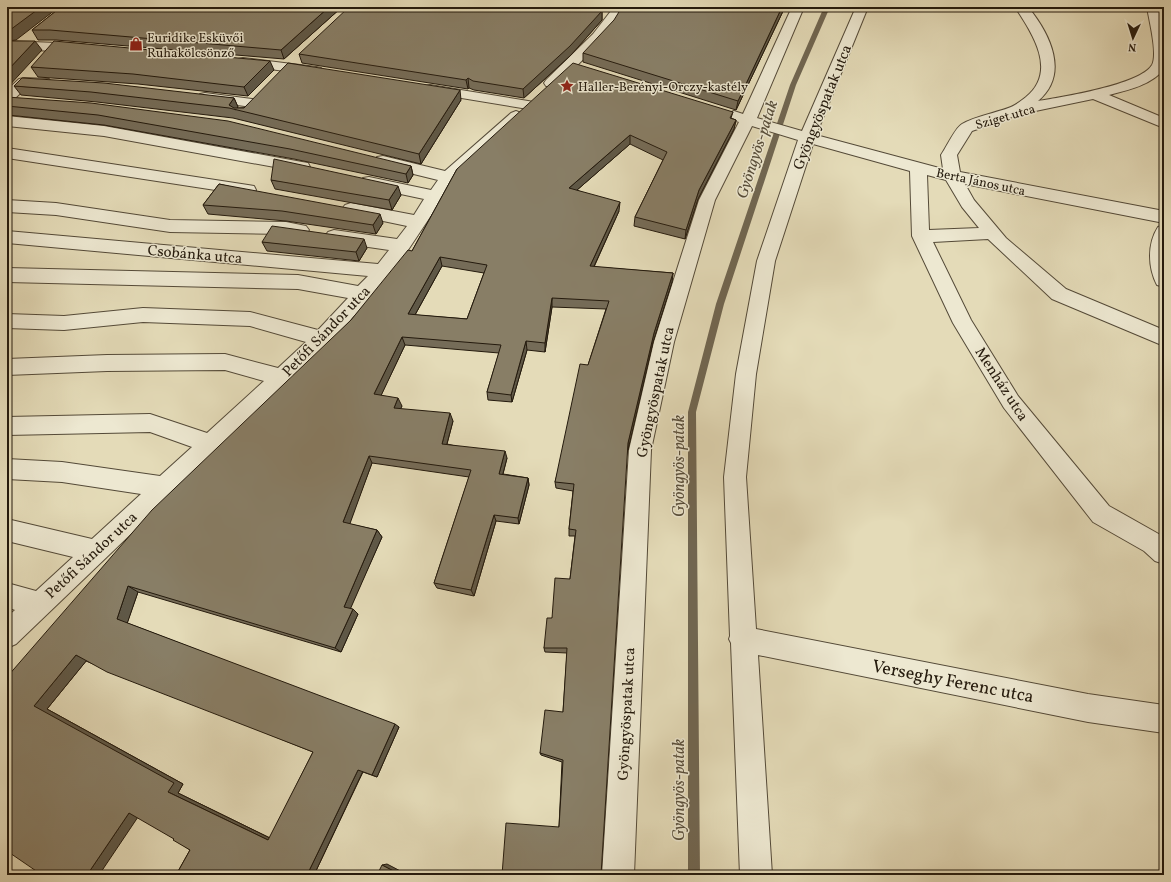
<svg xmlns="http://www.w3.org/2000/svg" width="1171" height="882" viewBox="0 0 1171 882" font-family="Vollkorn,serif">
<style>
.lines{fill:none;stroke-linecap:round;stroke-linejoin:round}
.stream{fill:#706651;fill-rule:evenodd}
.minor-casing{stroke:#544a38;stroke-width:2}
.path{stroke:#241a0d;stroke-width:1.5;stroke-dasharray:0.5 1.5;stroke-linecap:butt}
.minor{fill:#ede8d1;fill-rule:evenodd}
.wall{fill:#756c58;stroke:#241a0d;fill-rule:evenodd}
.shaded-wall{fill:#5f5847;stroke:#241a0d}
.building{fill:#887e66;stroke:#241a0d;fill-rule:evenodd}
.labels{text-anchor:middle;stroke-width:3;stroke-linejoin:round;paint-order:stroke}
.far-poi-label{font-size:13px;fill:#241a0d;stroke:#ede8d1;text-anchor:start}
.far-street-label{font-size:13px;fill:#241a0d;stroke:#ede8d1}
.street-label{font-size:15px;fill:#241a0d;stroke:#ede8d1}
.water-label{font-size:16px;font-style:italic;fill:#574d3a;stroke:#ede8d1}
.near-street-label{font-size:18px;fill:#241a0d;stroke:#ede8d1}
</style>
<rect width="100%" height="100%" fill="#e4dbb8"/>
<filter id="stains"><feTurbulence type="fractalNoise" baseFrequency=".005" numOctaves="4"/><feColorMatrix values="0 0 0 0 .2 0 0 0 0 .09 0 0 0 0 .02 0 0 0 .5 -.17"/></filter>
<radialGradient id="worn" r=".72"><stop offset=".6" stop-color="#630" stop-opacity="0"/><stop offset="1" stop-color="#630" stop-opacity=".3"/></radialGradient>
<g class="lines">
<!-- stream -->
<path class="stream" d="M824,7H830L796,85L724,304L696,412L700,875H688V412L716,304L790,85Z"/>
<!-- minor casing -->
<g class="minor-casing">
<path id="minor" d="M614,7H626L603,40L556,86H546L544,83L546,80L593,34Z
M792,7H804L757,118L802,131L856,7H868L816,135L943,169L941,155C946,148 955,128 962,124C976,116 996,113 1011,107C1016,105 1022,100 1026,97C1058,71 1032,33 1015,7H1028C1050,34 1070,74 1038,101C1062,97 1140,85 1152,65C1158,54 1149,20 1147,7H1159L1164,28V69C1151,85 1129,90 1109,95L1164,118V128L1093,99L1021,114L972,131L957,155L960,172L1164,211V223L965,184L974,200L1006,238L1066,289L1164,330V346L1052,299L988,239L933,242L971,320L1018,396L1109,506L1164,537V564L1155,561L1144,551L1093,522L1004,408L953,323L912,236L910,171L813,144L775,261L756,374L746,477L756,629L1088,694L1164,705V733L1088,722L758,655L772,875H740L731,643L729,639L730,636L724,477L736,374L757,261L798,140L752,126L715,200L674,342L651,450L634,875H602L629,450L654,342L699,200L739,122L729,119L726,116L729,113L734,111L743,114ZM927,175L946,180L962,207L979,228L929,230Z
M7,41L81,44L86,45L88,48L86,51L81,52L7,49Z
M243,58L316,67L321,68L323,71L321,74L316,75L238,65L236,62L238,59Z
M24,78L49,79L51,82L49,85L28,86L12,101L7,102V90L19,79Z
M430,85L528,101L533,102L535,105L533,108L528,109L425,92L423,89L425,86Z
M205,93L252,99L257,100L259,103L257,106L252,107L200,100L198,97L200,94Z
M516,111L521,113L524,116L521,119L454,181L408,250L390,276L329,344L16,644L7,648V617L15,610L7,607V583L36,591L73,557L7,541V519L92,539L141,494L62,482L7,479V459L62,462L160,476L192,447L150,432L7,435V417L150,414L207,433L264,381L225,370L107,371L7,375V359L107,355L225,354L278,368L306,342L250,326L143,322L64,330L7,328V314L64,316L143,308L250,312L318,330L348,298L298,289L7,282V268L298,275L358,286L368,276L7,243V231L378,264L389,250L334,242L328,240L325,236L328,232L334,230L397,239L407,226L345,213L342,209L345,205L351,203L414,215L424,199L363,186L361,182L363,178L369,177L431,190L438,180L377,165L375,161L377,157L383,156L445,171L511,113Z
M7,116L104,126L302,162L308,163L310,167L308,171L302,172L104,136L7,126Z
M7,148L248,185L254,186L256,190L254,194L248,195L7,158Z
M7,200L56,203L170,220L286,222L306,226L309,230L306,234L300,236L286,234L170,232L56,215L7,212Z
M1164,225V287L1157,285C1148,268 1147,244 1158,227Z"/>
</g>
<!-- path -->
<path class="path" d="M344,7L350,8"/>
<!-- minor -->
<use href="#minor" class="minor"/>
</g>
<!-- wall -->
<path class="wall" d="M61,7H342L284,59L56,40H38L32,30Z
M785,7L736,110L583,62V53Z
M602,11V20L571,55L524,98L474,90L469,88L468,89L302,63L299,54Z
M31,67L274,70L248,96L138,84L38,77Z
M14,86L234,98L238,107L237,108L461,100L421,164L233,118L97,102L21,95Z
M7,97L411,166L413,175L408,183L294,159L104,125L8,115L7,114Z
M733,112L731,118L736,120L734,129L698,199L685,239L634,226L635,217L663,160L630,144L577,190L619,211L594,267L673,273L672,282L653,342L628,448L559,827L562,762L541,755L540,753L563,712L567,653L545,652L544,648L552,618L570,579L575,536H569V529L573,491L556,488L555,482L588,365L606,309L552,307L545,352L527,350L512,402L488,400L487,392L499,353L405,345L381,395L402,406L400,409L453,421L447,444L507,458L503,474L528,478L529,485L519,524L496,521L474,596L437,588L434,583L469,477L372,463L349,524L377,530L382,537L350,608L358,614L341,652L138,592L127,623L399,727L377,777L363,772L314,875H176L190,850L174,839L7,677L351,320L412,251L457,169ZM442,266L484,273L467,319L415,315ZM86,661L313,752L270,838L178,793L183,784L47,709Z
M271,180L401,195L392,210L275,189Z
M219,184L383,223L376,234L286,221L208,214L203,205Z
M262,242L367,248L359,261L267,251Z"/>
<!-- shaded-wall -->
<path class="shaded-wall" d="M41,7H59L16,40L7,41V31Z
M329,7H342L284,59L281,50Z
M782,7H785L736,110L738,101Z
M602,11V20L571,55L524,98L523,89Z
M35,41L42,50L7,88V71Z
M270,61L274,70L248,96L244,87Z
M468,78L469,88L468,89L466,80Z
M460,90L461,100L421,164L419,154Z
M234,98L238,107L236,110L229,105Z
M736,120L734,129L698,199L685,239L686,230L699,190Z
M630,135V144L569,197V188Z
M411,166L413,175L408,183L406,174Z
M398,186L401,195L392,210L389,200Z
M620,202L619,211L590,275V266Z
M380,214L383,223L376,234L373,225Z
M364,239L367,248L359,261L356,252Z
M440,257L442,266L411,322L408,314Z
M673,273L672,282L653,342L628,450V443L654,333Z
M552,298V307L545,352V343Z
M402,337L405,345L378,402L374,394Z
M526,341L527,350L512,402L511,395Z
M398,398L402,406L397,416L394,408Z
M450,413L453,421L445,451L442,444Z
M505,451L507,458L501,481L499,474Z
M369,456L372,463L348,529L343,522Z
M528,478L529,485L519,524L518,518Z
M494,515L496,521L474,596L471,590Z
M377,530L382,537L349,612L344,607Z
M128,586L138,592L127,624L117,619Z
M353,609L358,614L341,652L335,648Z
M76,655L87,660L47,709L183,784L178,793L276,841L268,840L168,792L34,706Z
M395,724L399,727L377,777L372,775Z
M358,770L363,771L314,875H307Z
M129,813L140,814L99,875H87Z
M387,864L408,875H401L382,865Z"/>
<!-- building -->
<path class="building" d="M7,7H41L10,30L7,31Z
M61,7H329L281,50L50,30H32Z
M349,7H569L602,11L570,46L523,89L473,81L468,78L466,80L299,54Z
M622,7H782L738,101L583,53L614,20Z
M7,41H35L7,71Z
M54,41L270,61L244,87L133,74L31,67Z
M288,63L460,90L419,154L229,108L91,92L14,86L22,78L104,83L234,98L229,105L234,108H244Z
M573,63L733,112L730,118L736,120L699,190L686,230L635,217L667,152L630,135L569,188L620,202L590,266L673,273L654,333L628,443L601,875H502L506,823L559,827L563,760L540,753L545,710L563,712L567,648H544L547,618H552L555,578L570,579L576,530L569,529L574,484L555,482L580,364L588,365L609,301L552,298L545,343L526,341L511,395L487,392L501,345L402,337L374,394L398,398L394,408L450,413L442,444L505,451L499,474L528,478L518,518L494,515L471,590L434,583L471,470L369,456L343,522L377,530L344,607L353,609L335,648L128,586L117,619L395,724L372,775L358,770L307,875H176L190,850L173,840L174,839L129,813L87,875H42L7,851V677L152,510L351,320L408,250L412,251L457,169ZM440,257L487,265L467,319L408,314ZM76,655L107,672L313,752L268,840L168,792L174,783L34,706Z
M7,97L91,103L228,121L411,166L406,174L290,149L98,115L7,106Z
M274,159L398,186L389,200L271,180Z
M219,184L380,214L373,225L282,211L203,205Z
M272,226L364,239L356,252L262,242Z
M382,865L401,875H377Z"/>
<!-- icons -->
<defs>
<g id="shop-bare" transform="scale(1.08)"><path d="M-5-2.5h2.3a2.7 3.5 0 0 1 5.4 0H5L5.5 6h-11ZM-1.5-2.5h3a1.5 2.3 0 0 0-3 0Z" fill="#8f2418" stroke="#ede8d1" stroke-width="2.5" paint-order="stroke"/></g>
<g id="sight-bare" transform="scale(1.08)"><path d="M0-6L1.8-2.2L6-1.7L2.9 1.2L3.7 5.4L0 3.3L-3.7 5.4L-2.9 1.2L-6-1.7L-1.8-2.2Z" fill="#8f2418" stroke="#ede8d1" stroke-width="2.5" paint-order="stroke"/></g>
</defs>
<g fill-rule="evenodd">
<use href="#shop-bare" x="136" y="44"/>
<use href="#sight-bare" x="567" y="86"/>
</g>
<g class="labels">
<!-- far-poi labels -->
<g class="far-poi-label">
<text x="147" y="42">Euridike Esküvői<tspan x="147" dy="15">Ruhakölcsönző</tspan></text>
<text x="578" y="91">Haller-Berényi-Orczy-kastély</text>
</g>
<!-- far-street labels -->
<g class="far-street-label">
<text transform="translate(1005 116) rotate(-16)" y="5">Sziget utca</text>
<text transform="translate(981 181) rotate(12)" y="5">Berta János utca</text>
</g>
<!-- street labels -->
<g class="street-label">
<text transform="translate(822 107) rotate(-68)" y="5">Gyöngyöspatak utca</text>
<text transform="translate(195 254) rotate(5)" y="5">Csobánka utca</text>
<text transform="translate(326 331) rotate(-46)" y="5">Petőfi Sándor utca</text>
<text transform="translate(1002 384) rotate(57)" y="5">Menház utca</text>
<text transform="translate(655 392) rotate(-78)" y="5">Gyöngyöspatak utca</text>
<text transform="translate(91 555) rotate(-43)" y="5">Petőfi Sándor utca</text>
<text transform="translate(626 714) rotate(-87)" y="5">Gyöngyöspatak utca</text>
</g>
<!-- water labels -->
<g class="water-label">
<text transform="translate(756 149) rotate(-72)" y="6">Gyöngyös-patak</text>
<text transform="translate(678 466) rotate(-90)" y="6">Gyöngyös-patak</text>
<text transform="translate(678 790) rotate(-90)" y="6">Gyöngyös-patak</text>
</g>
<!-- near-street labels -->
<g class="near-street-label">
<text transform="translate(953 681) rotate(11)" y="6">Verseghy Ferenc utca</text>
</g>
</g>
<!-- margin -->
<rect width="1171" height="882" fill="none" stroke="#e4dbb8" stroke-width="24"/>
<rect x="8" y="8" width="1155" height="866" fill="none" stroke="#241a0d" stroke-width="2"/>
<rect x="12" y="12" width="1147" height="858" fill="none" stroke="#241a0d"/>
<!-- north arrow -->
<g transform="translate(1133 38) rotate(184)" stroke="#ede8d1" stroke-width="3" paint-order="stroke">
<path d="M0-3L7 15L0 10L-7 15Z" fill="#241a0d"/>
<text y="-6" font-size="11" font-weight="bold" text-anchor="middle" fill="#241a0d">N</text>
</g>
<rect width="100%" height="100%" filter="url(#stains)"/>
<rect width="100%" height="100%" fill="url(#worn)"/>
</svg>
